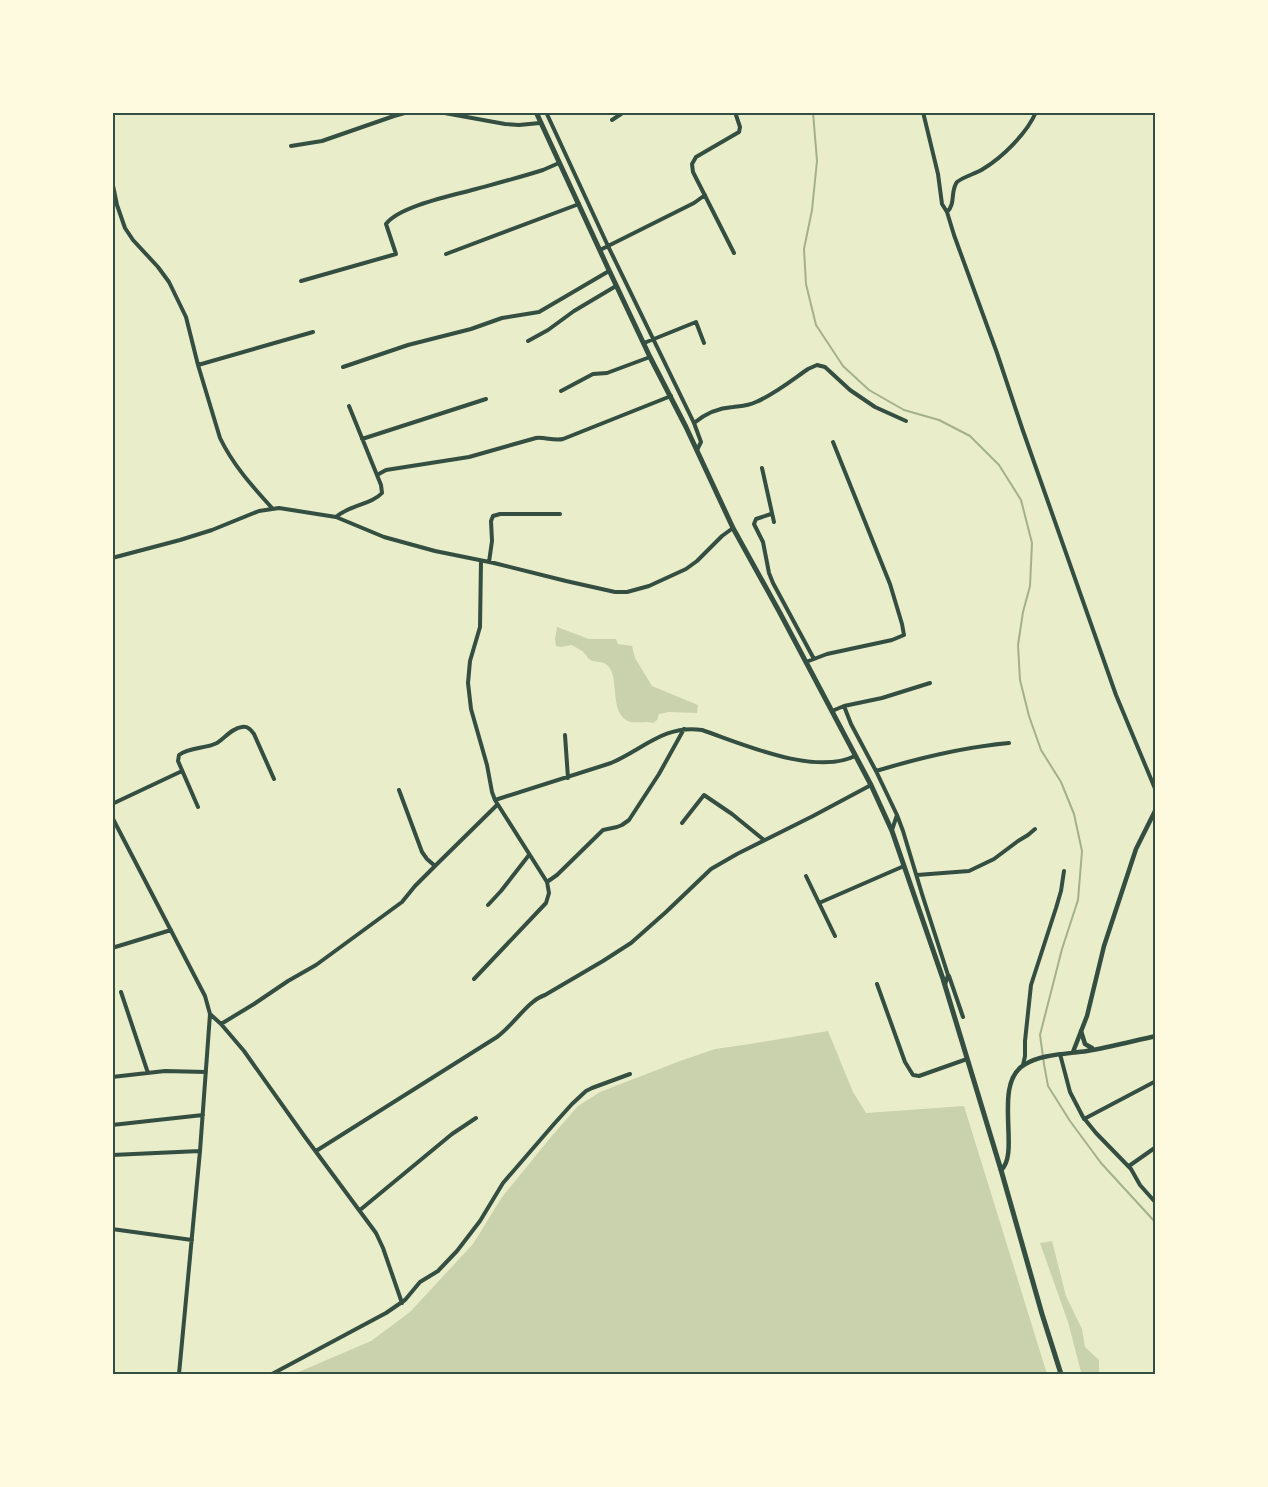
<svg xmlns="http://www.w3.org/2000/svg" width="1268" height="1487" viewBox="0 0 1268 1487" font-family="Overpass,sans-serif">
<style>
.green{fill:#cad2ad}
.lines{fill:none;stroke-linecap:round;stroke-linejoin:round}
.stream{stroke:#a3b18a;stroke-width:2}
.minor{stroke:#344e41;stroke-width:4}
.tertiary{stroke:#344e41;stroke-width:4.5}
.secondary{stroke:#344e41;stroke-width:5}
.neatline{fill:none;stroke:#344e41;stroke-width:2}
</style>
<rect width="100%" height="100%" fill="#e9edc9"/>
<!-- green -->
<path class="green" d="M557,627L589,639H616L618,644L632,646L635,658L652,686L698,705L697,713L669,712L659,714L657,720L653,723C644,720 634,725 626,720C610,709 619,680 609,667C602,659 595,664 589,659C587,658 587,656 586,655C582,650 576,647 571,645L561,647L556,646L555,639Z
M828,1031L853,1092L866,1113L964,1106L1047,1374H294L371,1341L410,1312L473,1244L502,1197L551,1137L578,1106L600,1092L680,1061L715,1049L750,1044Z
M1052,1241L1066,1296L1082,1329L1085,1347L1099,1360V1374H1082L1080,1368L1068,1322L1040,1243Z"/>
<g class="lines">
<!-- stream -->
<path class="stream" d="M813,112L817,161L812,210L804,249L806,284L816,325L843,366L869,390L904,410L939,420L970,436L999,465L1021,500L1032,543L1030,586L1023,612L1018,645L1020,680L1029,716L1041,750L1061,782L1074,814L1082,851L1078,900L1062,949L1040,1035L1044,1064L1048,1086L1070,1121L1101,1163L1156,1223"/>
<!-- minor -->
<path class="minor" d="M439,112L505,124L519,125L540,123
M546,112L608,246L694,423L701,442L697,450
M923,112L938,174L942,204L947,212L954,235L997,353L1022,428L1116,695L1156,791
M612,120L624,112
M291,146L322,141L394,116L408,112
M112,181L117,205L125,228L133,240L158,267L169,282L186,317L198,365L220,438C233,465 252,486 272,508
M947,212C956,204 950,191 957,182C965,176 975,174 983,169C1003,157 1027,133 1036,112
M600,250L694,203L705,195
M734,253L693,172L692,164L696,157L739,132L740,127L735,112
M446,254L579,204
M301,281L396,254L386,224C399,206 454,195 476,189C498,183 521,177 543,170L559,163
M528,341L548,330L574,311L616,286
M644,343L696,322L704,343
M198,365L313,332
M343,367L408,345L471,329L502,318L539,312L609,271
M561,391L593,374L607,373L650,357
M694,423C706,413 718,408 733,407C741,406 748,406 756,402C775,394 792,380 808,369L817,365L825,367L850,390L875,407L906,421
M362,439L486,399
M762,468L774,522
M377,475L386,470L469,457L536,438C545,437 554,441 563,439L671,396
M771,514L756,519L754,524L763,542L769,573L773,583L814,659
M336,517C349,505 371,505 382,493L381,485L349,406
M112,558L180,540L212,530L259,511L279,508L336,517L384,537L435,551L494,563L566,581L615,592H627L649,586L686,569L697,561L722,536L733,528
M489,562L492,541L491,521L493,516L500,514H560
M806,662L827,654L892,640L904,635L902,624L890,584L833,442
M844,706L851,724L876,771L897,815L892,830
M832,711L844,706L882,698L930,683
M565,735L568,778
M876,771C919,758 964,747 1009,743
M399,790L422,852L427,859L435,866L497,805
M495,800L611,763C642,750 665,724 702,730C743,744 814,776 855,756
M112,804L182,771
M198,807L178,761L179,755C190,747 205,749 217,743C225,738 232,728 242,727C248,726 251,730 254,734L274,779
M897,815L903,831L922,894L948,975L945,985
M112,817L205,996L210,1014L221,1024L244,1051L305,1137L376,1233L383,1248L402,1303
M682,823L704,795L732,814L764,840
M917,875L969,871L994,859L1018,841L1028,835L1035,829
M806,876L835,936
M547,882L557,875L603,830L617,827L622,825L629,820L659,774L684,729
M819,903L904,866
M488,905L501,891L529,855
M112,948L171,930
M949,976L963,1017
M474,979L546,903L549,893L547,882L495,800L492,792L487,765L471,709L468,683L470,661L480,627L481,561
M877,984L905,1062L913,1075L919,1076L967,1059
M121,992L148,1073
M221,1024L254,1004L288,981L316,965L402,902L415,886L435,866
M1060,1054L1070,1092L1083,1117L1096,1133L1131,1169L1140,1185L1156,1203
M1023,1065L1025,1056V1041L1031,985L1056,908L1061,891L1064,871
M112,1077L165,1071L206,1072
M1084,1119L1156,1081
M112,1125L203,1115
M316,1151L497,1037C514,1025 527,1001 545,995L603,961L631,943L666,912L711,869L737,854L813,816L871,785
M112,1155L200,1151
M1129,1166L1156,1147
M360,1210L452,1134L476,1118
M112,1229L192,1240
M179,1374L200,1151L210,1014
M272,1374L386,1313L405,1300L420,1282L438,1271L457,1251L480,1221L503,1183L554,1124L572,1104L586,1091L592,1088L630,1074"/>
<!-- tertiary -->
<path class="tertiary" d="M1081,1031L1085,1044L1092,1048
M1073,1052L1087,1016L1104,946L1136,849L1156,809
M1001,1170C1021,1154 992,1084 1024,1065C1040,1054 1068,1054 1087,1051C1110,1047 1133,1041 1156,1036"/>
<!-- secondary -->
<path class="secondary" d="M536,112L608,268L650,357L686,427L733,528L780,613L871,785L892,831L943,979L1001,1170L1042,1314L1061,1374"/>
</g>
<!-- border -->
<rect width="1268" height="1487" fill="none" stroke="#fefae0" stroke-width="228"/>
<rect x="114" y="114" width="1040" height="1259" class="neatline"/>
</svg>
